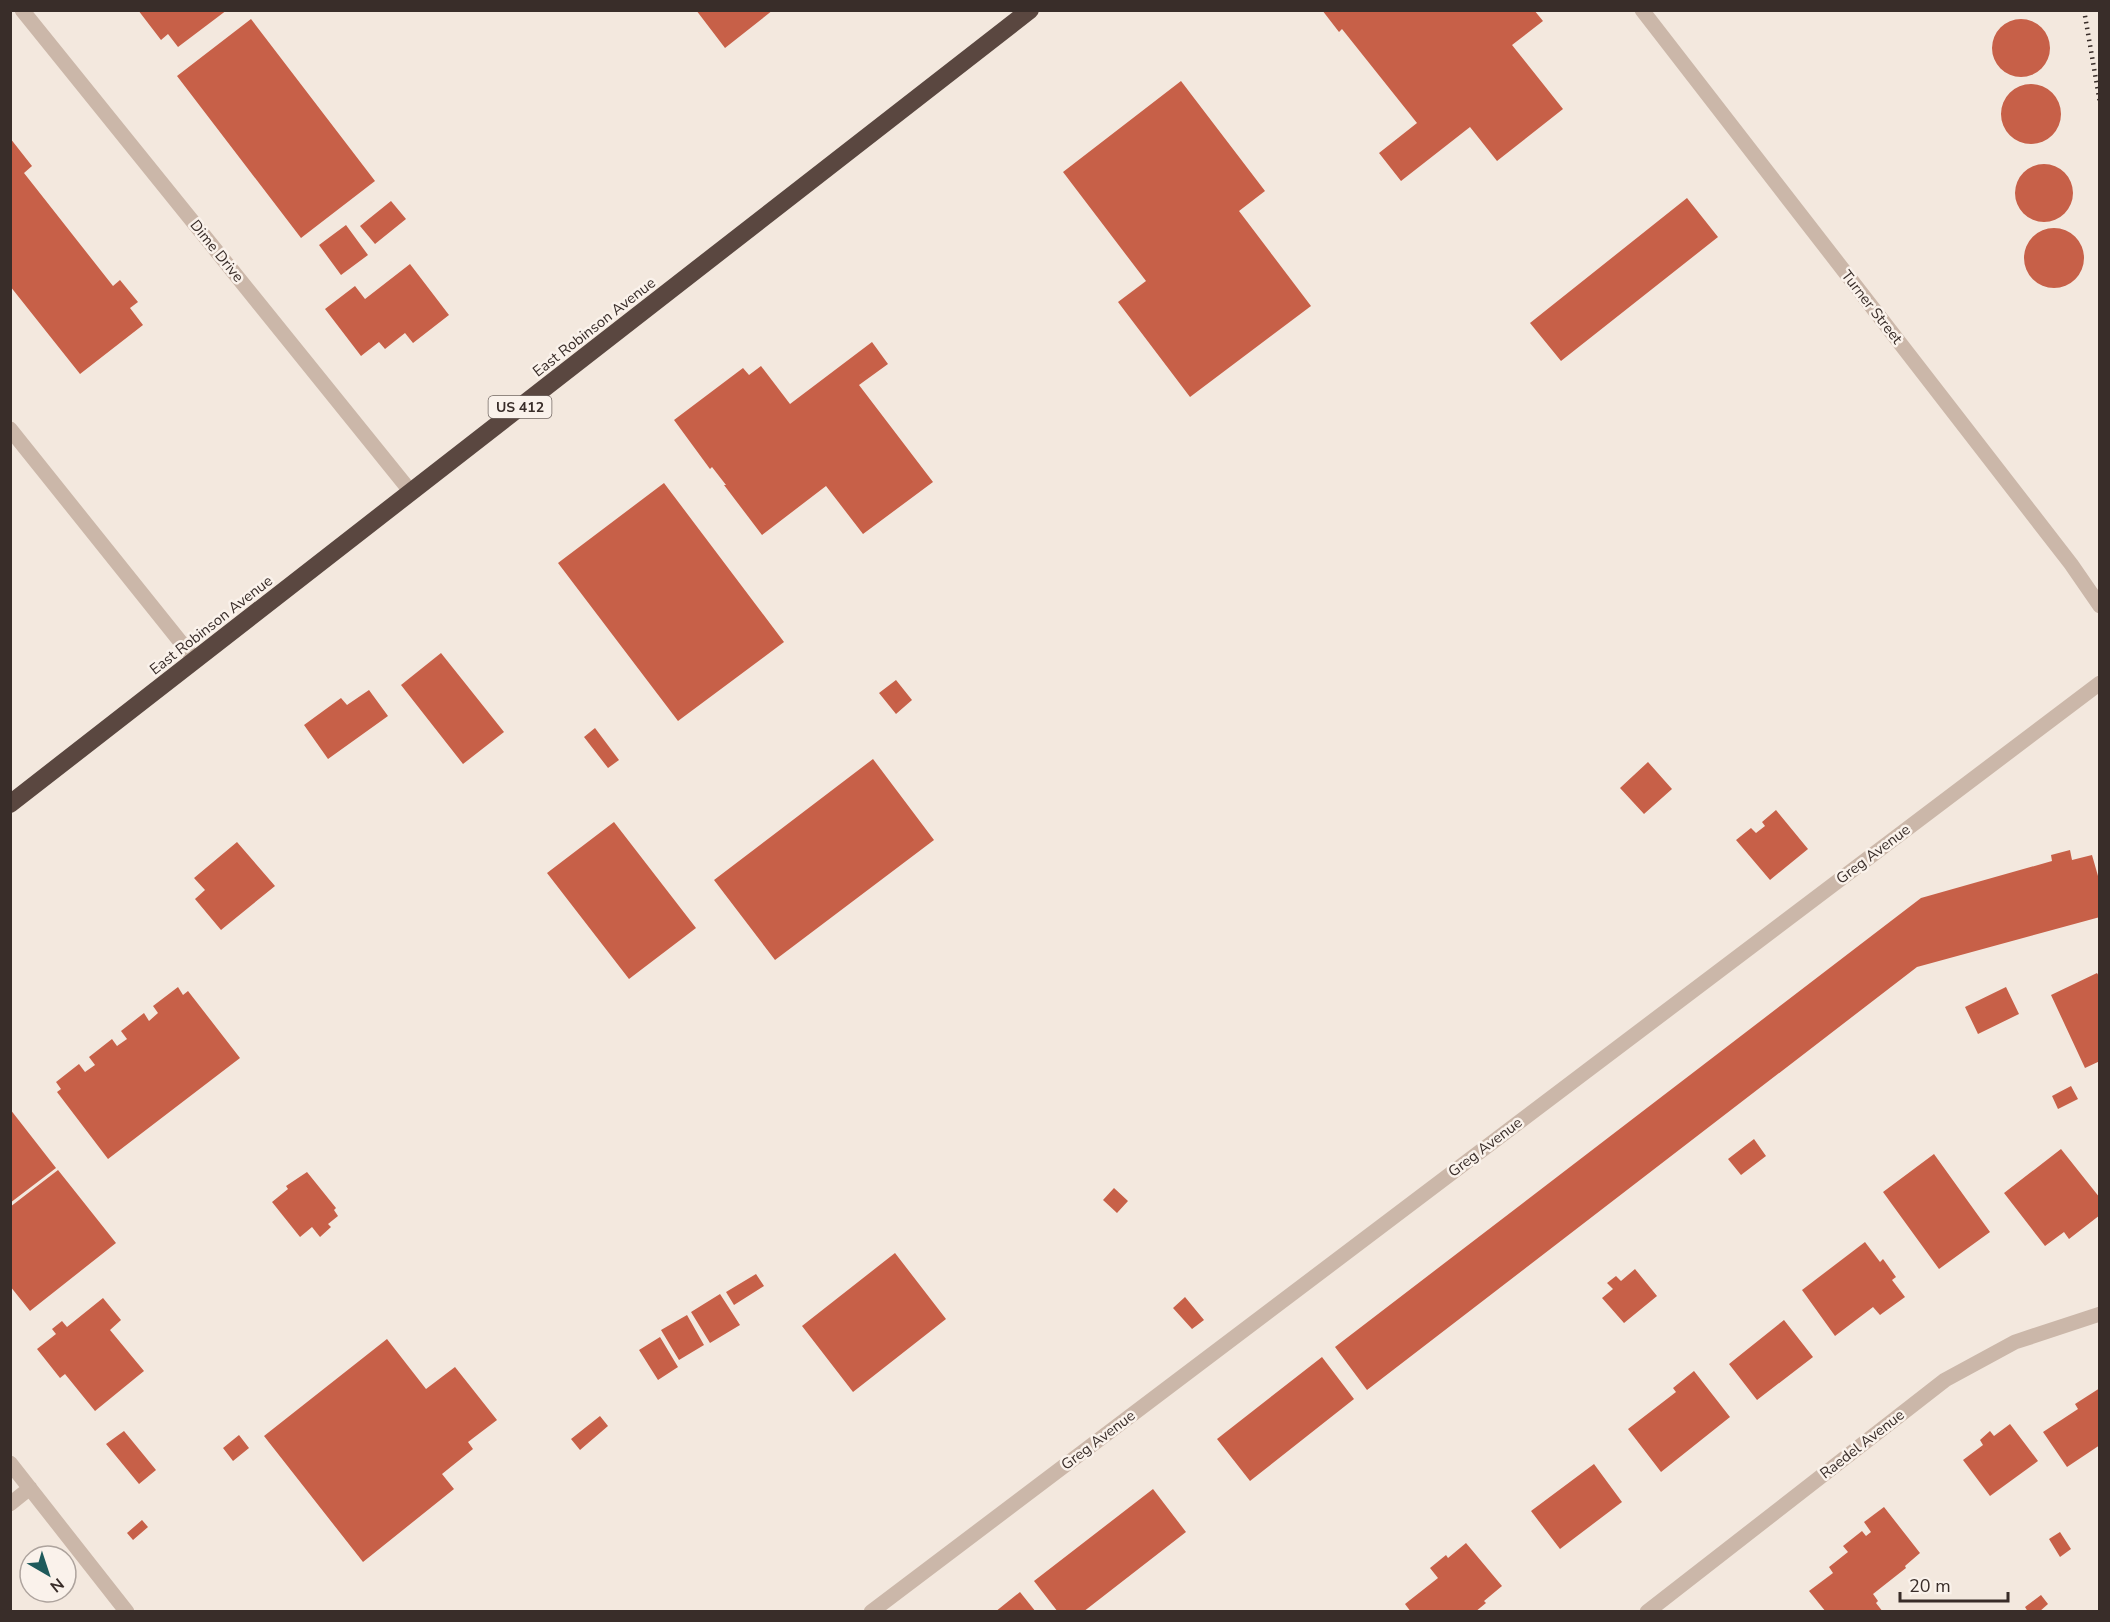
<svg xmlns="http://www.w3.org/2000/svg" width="2110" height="1622" viewBox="0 0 2110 1622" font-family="'Nunito Sans',sans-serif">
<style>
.building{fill:#c76048}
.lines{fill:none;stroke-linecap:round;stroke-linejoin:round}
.minor{stroke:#cbb7a9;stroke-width:15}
.highway{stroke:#5a4740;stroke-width:18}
.rail{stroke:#392d29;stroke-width:4.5;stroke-dasharray:1.5 4.5;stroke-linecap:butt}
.labels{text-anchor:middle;stroke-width:5;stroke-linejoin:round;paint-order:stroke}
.shield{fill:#faf2eb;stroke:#736863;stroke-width:1.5}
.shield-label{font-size:14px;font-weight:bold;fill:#392d29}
.street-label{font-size:15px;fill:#392d29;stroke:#faf2eb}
</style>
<rect width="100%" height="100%" fill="#f3e8de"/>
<!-- building -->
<path class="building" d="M138,10H227L178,47L168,34L161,40Z
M696,10H773L725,48Z
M1322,10H1534L1543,21L1512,45L1563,109L1497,161L1470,127L1401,181L1379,153L1417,123L1342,29L1339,32Z
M1992 48a29 29 0 1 1 58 0a29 29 0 1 1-58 0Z
M251,19L375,181L301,238L177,76Z
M1181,81L1265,191L1239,211L1311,306L1190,397L1118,302L1146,281L1063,172Z
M2001 114a30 30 0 1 1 60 0a30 30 0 1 1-60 0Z
M10,138L32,166L24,173L113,286L120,280L138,302L130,308L143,325L80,374L10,286Z
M2015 193a29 29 0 1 1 58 0a29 29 0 1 1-58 0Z
M1687,198L1718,237L1561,361L1530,323Z
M391,201L406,219L375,244L360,226Z
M346,225L368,255L341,275L319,245Z
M2024 258a30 30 0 1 1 60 0a30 30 0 1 1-60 0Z
M410,264L449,315L413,343L405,333L385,349L379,342L361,356L325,309L355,286L365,299Z
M872,342L888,364L859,385L933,482L863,534L826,486L762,535L724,485H726L712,467L710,469L674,420L743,368L749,375L761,366L790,404Z
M664,483L784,642L678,721L558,563Z
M441,653L504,732L463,764L401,685Z
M896,680L912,700L896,714L879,693Z
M369,690L388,716L328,759L304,725L341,698L347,705Z
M595,728L619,760L608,768L584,737Z
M873,759L934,840L775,960L714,880Z
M1648,762L1672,789L1644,814L1620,788Z
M1776,810L1808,849L1770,880L1736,840L1751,828L1756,833L1765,826L1762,822Z
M614,822L696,928L629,979L547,873Z
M237,842L275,886L221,930L195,899L205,890L194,878Z
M2070,850L2072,860L2092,855L2100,883V917L1917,967L1367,1390L1335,1347L1921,898L2052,861L2051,855Z
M2097,973L2100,978V1061L2085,1068L2051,995Z
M178,987L183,995L188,991L240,1058L108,1159L57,1092L61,1089L56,1082L79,1064L85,1072L95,1065L89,1057L112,1039L117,1046L127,1039L121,1031L144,1013L149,1021L158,1013L153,1006Z
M2006,987L2019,1014L1978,1034L1965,1007Z
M2071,1086L2078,1099L2058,1109L2052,1096Z
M10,1109L56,1168L10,1203Z
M1754,1139L1766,1156L1741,1175L1728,1159Z
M2061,1149L2100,1198V1215L2069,1239L2064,1232L2045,1246L2004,1193Z
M1934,1154L1990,1232L1939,1269L1883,1192Z
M58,1170L116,1243L30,1311L10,1286V1207Z
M307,1172L336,1208L334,1210L338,1216L328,1224L331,1227L320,1237L312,1227L300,1237L272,1202L288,1189L286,1186Z
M1114,1188L1128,1201L1117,1213L1103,1200Z
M1865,1242L1880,1262L1883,1259L1896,1277L1892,1280L1905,1297L1880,1315L1873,1307L1835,1336L1802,1290Z
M895,1253L946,1319L853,1392L802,1326Z
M1635,1269L1657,1296L1624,1323L1602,1298L1613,1289L1607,1283L1616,1276L1621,1281Z
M756,1274L764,1286L734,1305L726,1292Z
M720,1294L740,1325L710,1343L691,1312Z
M1185,1297L1204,1320L1192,1329L1173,1308Z
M103,1298L121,1320L110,1330L144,1371L95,1411L65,1374L60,1378L37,1349L56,1334L52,1329L62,1321L67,1327Z
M687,1315L704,1345L679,1360L661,1330Z
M1784,1320L1813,1357L1757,1400L1729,1364Z
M660,1337L678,1367L658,1380L639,1350Z
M387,1339L426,1389L455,1367L497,1420L468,1442L473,1449L442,1474L454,1489L363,1562L264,1436Z
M1322,1357L1354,1399L1250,1481L1217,1439Z
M1694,1371L1730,1417L1661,1472L1628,1429L1676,1392L1673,1388Z
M2100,1388V1445L2067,1467L2043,1432L2078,1409L2075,1404Z
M600,1416L608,1426L580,1450L571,1439Z
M2010,1424L2038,1461L1990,1496L1963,1460L1983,1445L1980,1440L1990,1431L1994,1436Z
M124,1431L156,1470L139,1484L106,1444Z
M239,1435L249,1448L233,1461L223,1448Z
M1594,1464L1622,1502L1560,1549L1531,1511Z
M1153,1489L1186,1532L1083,1612H1058L1034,1581Z
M1884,1507L1920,1553L1905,1566L1906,1568L1873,1594L1878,1601L1876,1603L1883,1612H1826L1809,1591L1833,1573L1829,1567L1848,1552L1843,1546L1862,1531L1866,1536L1871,1532L1864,1522Z
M142,1520L148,1527L133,1540L127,1533Z
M2060,1532L2071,1549L2060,1557L2049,1539Z
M1466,1543L1502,1586L1484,1601L1486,1603L1475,1612H1411L1405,1604L1438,1578L1430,1568L1446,1555L1448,1558Z
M1020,1592L1036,1612H995Z
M2041,1595L2048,1604L2039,1612H2028L2025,1607Z"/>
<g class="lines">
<!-- minor -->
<path class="minor" d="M22,10L411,492
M1642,10L2071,564L2100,606
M10,429L195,660
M10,1463L127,1612
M10,1504L30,1488
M871,1612L2100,683
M1647,1612L1945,1380L2015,1342L2100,1314"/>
<!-- highway -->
<path class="highway" d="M10,804L1030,10"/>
<!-- rail -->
<path class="rail" d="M2084,10L2100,103"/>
</g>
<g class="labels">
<!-- shield labels -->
<rect class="shield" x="488.5" y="396" width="63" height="22" rx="4.5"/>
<g class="shield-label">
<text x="520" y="412">US 412</text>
</g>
<!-- street labels -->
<g class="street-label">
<text transform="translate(217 251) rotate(51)" y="5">Dime Drive</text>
<text transform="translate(1872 307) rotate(52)" y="5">Turner Street</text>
<text transform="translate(594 327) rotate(-38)" y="5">East Robinson Avenue</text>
<text transform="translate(211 625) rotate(-38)" y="5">East Robinson Avenue</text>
<text transform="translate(1873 854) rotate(-37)" y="5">Greg Avenue</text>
<text transform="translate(1485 1147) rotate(-37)" y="5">Greg Avenue</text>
<text transform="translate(1098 1440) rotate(-37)" y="5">Greg Avenue</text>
<text transform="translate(1862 1444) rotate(-38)" y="5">Raedel Avenue</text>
</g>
</g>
<!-- border -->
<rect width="2110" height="1622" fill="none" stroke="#392d29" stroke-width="24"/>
<!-- north arrow -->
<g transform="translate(48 1574) rotate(141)"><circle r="28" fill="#faf2eb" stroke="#ada39d" stroke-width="1.5"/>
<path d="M0-4.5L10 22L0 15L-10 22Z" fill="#1e5a5b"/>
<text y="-9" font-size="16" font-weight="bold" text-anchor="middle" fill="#392d29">N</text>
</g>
<!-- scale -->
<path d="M1900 1592v9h108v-9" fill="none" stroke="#392d29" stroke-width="3"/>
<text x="1909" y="1592" font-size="18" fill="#392d29" stroke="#faf2eb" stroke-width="4.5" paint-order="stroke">20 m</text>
</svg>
